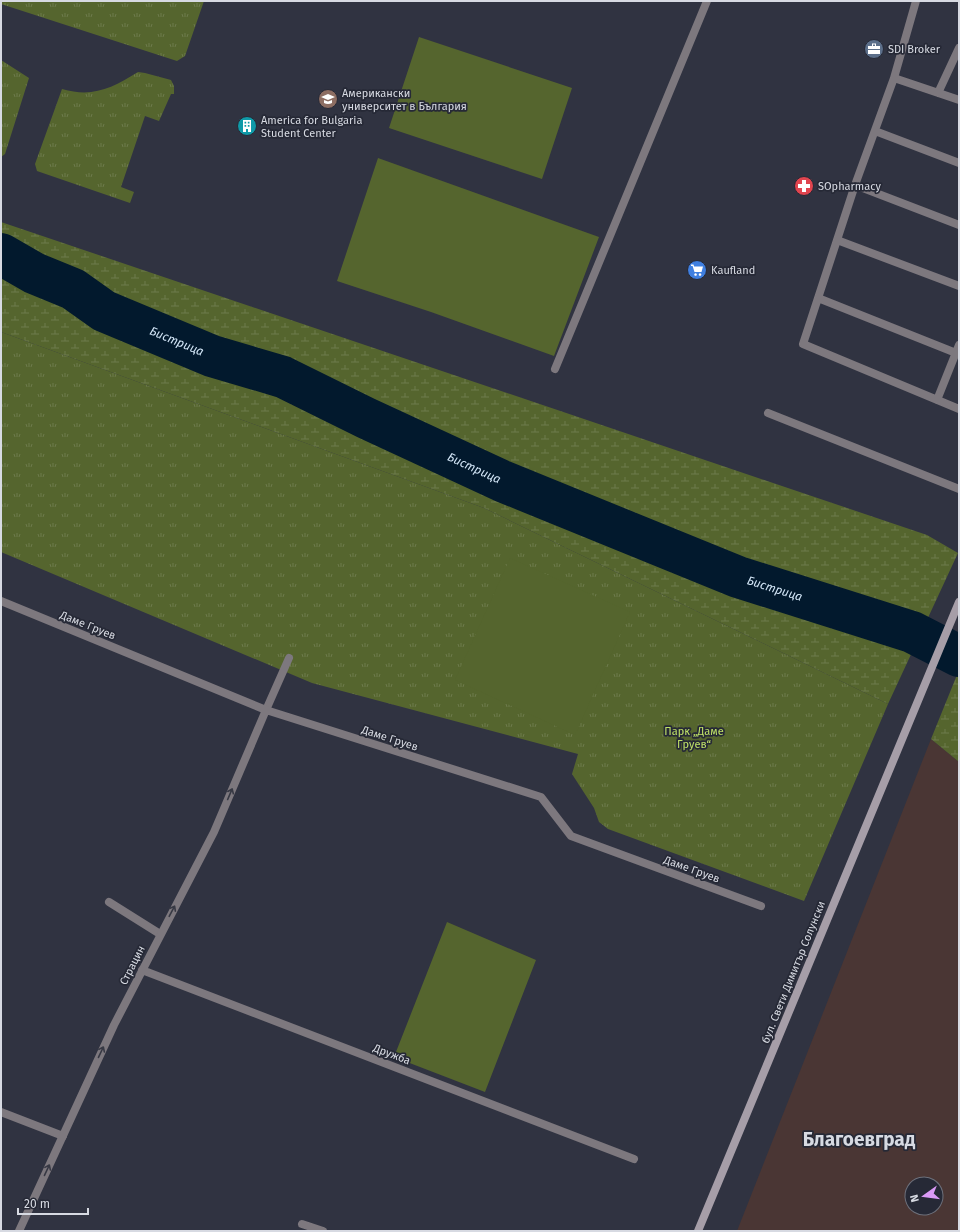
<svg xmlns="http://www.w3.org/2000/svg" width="960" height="1232" viewBox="0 0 960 1232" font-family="'Fira Sans',sans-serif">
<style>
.industrial{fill:#4a3634;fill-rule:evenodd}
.grass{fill:url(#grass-tufts)}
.wetland{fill:url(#wetland-marsh)}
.pitch{fill:#55652e}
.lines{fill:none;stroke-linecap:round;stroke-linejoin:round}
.river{stroke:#02192d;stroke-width:42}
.lane{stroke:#7d787e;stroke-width:8}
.street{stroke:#7d787e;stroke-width:8}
.secondary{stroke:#a69ea8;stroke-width:8}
.oneway{stroke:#373944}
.labels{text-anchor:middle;stroke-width:3.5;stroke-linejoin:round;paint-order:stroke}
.poi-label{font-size:11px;fill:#d7dae2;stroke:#262936;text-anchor:start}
.street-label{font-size:11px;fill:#d7dae2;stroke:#262936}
.park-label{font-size:11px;fill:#bfe167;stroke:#262936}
.water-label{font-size:12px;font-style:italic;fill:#d4e7f8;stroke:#262936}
.town-label{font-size:19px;font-weight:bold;fill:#d7dae2;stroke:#262936}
</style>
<defs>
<pattern id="grass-tufts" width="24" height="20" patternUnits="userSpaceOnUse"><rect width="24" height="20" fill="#55652e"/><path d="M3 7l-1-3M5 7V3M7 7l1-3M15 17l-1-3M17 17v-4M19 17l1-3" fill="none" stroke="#6d7a4c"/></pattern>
<pattern id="wetland-marsh" width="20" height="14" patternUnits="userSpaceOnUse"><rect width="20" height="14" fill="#55652e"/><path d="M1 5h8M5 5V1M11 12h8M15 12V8" fill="none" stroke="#6d7a4c"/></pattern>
</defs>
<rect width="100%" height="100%" fill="#303341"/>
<!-- industrial -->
<path class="industrial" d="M931,739L959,762V1231H737ZM912,1184H936V1208H912Z"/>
<!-- grass -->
<path class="grass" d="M1,1H204L185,56L177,61L1,4Z
M1,60L29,78L5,154L1,157Z
M138,72L145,73L171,80L174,86V94H171L159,121L145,116L121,187L134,192L130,203L37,171L35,164L62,89C93,98 112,88 138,72Z
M1,332L484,508L888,704L804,901L608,829L599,822L594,808L572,774L578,754L312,683L1,552Z"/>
<!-- wetland -->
<path class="wetland" d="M1,222L927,535L958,553L888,704L484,508L1,332Z
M959,670V762L931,739Z"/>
<!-- pitch -->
<path class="pitch" d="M419,37L572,88L542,179L389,128Z
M378,158L599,237L554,356L431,312L337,281Z
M510,558L630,612L575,735L455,680Z
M447,922L536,960L485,1092L394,1057Z"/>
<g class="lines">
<!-- river -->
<path class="river" id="s1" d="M1,254L34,273L73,289L104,311L212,356L283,377L366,418L502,481L738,577L912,632L959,656"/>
<!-- lane -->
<path class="lane" d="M916,1L894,78L855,185L803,344L959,409
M894,78L959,100
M938,93L959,48
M875,131L959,163
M855,185L959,225
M837,240L959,286
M818,298L956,353
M555,369L707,1
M937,400L959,345
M768,413L959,489
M266,710L289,658
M109,902L160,934
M1,1112L63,1136
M302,1224L323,1231"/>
<!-- street -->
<path class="street" d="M1,601L266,710L541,797L571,836L761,906
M142,970L634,1159
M19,1231L114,1025L214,832L266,710"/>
<!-- secondary -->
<path class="secondary" d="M698,1231L959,602"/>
</g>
<!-- one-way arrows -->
<defs><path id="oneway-shaft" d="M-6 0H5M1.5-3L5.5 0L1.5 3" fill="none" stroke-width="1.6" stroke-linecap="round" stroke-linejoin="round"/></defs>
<g class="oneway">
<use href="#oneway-shaft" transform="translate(230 794) rotate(-67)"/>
<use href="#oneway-shaft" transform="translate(172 911) rotate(-62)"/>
<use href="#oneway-shaft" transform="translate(101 1052) rotate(-65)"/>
<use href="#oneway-shaft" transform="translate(47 1170) rotate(-65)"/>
</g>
<!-- icons -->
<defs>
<g id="office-disc" transform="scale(1)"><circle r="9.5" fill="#5c6f8a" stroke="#262936"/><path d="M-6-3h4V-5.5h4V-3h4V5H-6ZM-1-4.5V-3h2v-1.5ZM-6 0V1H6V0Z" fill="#fff"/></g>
<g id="university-disc" transform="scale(1)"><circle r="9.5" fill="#8d6e63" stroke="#262936"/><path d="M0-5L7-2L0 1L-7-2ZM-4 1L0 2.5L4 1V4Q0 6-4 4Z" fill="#fff"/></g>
<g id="building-disc" transform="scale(1)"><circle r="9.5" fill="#0f9aa8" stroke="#262936"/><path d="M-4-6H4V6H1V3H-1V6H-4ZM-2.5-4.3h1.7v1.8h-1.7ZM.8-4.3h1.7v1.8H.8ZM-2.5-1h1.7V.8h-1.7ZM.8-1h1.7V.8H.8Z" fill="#fff"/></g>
<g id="pharmacy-disc" transform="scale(1)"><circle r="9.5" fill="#e0444e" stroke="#262936"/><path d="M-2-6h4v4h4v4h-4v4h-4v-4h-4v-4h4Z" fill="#fff"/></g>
<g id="supermarket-disc" transform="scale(1)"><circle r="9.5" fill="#3f7fe0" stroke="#262936"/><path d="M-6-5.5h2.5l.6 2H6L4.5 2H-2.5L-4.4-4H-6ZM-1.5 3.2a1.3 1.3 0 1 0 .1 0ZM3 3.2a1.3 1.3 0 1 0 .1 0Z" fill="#fff"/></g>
</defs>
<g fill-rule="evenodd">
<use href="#office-disc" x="874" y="49"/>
<use href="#university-disc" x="328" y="99"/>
<use href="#building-disc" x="247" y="126"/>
<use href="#pharmacy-disc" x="804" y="186"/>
<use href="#supermarket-disc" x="697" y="270"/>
</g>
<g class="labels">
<!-- poi labels -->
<g class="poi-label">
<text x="888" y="53">SDI Broker</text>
<text x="342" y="97">Американски<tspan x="342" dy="13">университет в България</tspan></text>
<text x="261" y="124">America for Bulgaria<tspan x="261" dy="13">Student Center</tspan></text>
<text x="818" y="190">SOpharmacy</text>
<text x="711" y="274">Kaufland</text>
</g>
<!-- street labels -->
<g class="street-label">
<text transform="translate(88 625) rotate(22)" y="4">Даме Груев</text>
<text transform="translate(390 738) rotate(18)" y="4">Даме Груев</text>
<text transform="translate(692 869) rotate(20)" y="4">Даме Груев</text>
<text transform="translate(132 965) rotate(-63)" y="4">Страцин</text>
<text transform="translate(793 972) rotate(-68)" y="4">бул. Свети Димитър Солунски</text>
<text transform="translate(392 1054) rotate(21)" y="4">Дружба</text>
</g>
<!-- park labels -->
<g class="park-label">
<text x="694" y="735">Парк „Даме<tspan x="694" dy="13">Груев“</tspan></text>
</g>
<!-- water labels -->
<g class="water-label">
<text dy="4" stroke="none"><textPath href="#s1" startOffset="197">Бистрица</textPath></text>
<text dy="4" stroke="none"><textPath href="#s1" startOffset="521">Бистрица</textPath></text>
<text dy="4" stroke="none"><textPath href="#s1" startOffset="845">Бистрица</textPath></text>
</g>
<!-- town labels -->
<g class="town-label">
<text x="859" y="1146">Благоевград</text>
</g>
</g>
<!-- border -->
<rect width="960" height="1232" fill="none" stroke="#d7dae2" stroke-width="4"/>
<!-- north arrow -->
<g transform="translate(924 1196) rotate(256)"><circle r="19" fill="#262936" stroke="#6d707b"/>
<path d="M0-3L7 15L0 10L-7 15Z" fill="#da9af6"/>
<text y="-6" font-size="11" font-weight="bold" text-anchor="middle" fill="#d7dae2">N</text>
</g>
<!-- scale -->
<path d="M18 1208v6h70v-6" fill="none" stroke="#d7dae2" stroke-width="2"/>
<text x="24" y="1208" font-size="12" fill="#d7dae2" stroke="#262936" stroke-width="3" paint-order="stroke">20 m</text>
</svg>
